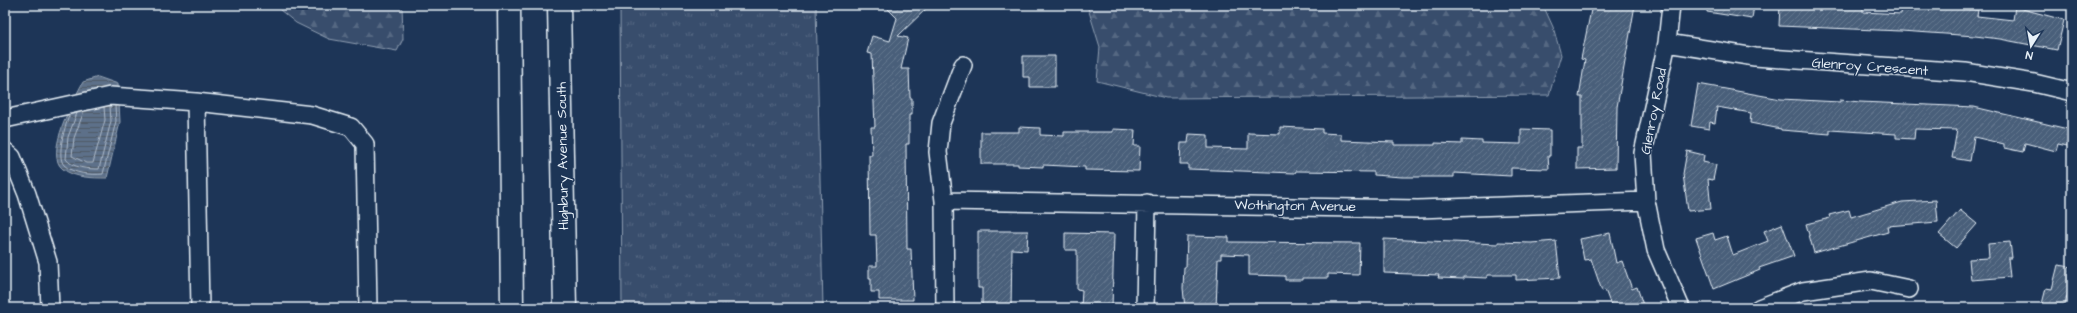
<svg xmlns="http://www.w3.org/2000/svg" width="2077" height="313" viewBox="0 0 2077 313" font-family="'Architects Daughter',sans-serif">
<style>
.grass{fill:url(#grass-tufts);stroke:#909fb2}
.forest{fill:url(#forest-firs);stroke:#909fb2}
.water{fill:url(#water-rules);stroke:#95a4b5}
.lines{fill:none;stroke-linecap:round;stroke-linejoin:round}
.shore{stroke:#b0bdcc;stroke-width:1}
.building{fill:url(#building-hatch);stroke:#e8f1f8}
.minor-casing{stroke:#e8f1f8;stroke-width:20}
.highway-casing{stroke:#e8f1f8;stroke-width:25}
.minor{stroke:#1d3557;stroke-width:17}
.highway{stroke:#1d3557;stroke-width:22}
.labels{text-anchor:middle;stroke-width:3;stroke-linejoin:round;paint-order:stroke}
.street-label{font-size:14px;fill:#e8f1f8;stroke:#1d3557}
</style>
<defs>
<pattern id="grass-tufts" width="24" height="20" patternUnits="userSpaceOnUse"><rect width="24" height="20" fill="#374d6c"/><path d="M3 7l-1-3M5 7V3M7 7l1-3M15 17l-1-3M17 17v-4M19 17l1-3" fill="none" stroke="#546782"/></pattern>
<pattern id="forest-firs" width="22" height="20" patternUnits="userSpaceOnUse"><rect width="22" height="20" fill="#374d6c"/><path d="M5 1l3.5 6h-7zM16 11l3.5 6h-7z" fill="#546782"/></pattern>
<pattern id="water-rules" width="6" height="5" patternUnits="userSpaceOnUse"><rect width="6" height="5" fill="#5d7089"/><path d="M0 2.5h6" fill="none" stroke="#505a66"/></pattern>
<pattern id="building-hatch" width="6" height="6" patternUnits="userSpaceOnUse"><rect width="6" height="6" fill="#495e7a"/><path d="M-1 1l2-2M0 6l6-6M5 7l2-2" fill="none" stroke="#63768e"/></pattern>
</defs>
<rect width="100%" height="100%" fill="#1d3557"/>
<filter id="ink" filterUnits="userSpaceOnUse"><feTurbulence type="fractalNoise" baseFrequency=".025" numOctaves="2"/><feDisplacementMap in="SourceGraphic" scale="8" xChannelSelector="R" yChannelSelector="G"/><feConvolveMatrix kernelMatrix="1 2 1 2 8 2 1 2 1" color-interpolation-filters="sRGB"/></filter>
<g filter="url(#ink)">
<!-- grass -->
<path class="grass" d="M620,5H816L823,308H622Z"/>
<!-- forest -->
<path class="forest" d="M274,5H402L403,39L397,51L329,39L296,23Z
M1087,5H1543L1553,27L1561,55L1549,95L1166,98L1097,81L1100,47Z"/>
<!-- water -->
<path class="water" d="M98,77L118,84L120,122L107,178C92,178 75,178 63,169C43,155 75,97 83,82Z"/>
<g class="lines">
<!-- shore -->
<path class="shore" d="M84,111L74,138L72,156L86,163H93L105,120L104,107
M77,113L68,137L66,159C72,168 88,169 99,169L111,121L110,106
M70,114C65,124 56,157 64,165C73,174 91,175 103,174L116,121L115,106"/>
</g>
<!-- building -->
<path class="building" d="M884,5H930L898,36L908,38L901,69H909L910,98H912V115H909V144H906L907,249H911L913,300H879V292H871V278H869V266H877L876,235H870L869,155H872L871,127H875L872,54L867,53L872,36L890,41L897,18Z
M1592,5H1635L1617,107L1616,168L1577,169V148H1582V97H1579L1585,60L1581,59Z
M1707,5H1754L1752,19L1707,12Z
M1780,5H1863V12L1901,14L1902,5H1941V7L1978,10L1977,16L2013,20L2015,7L2064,20L2057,50L2000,39L1975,36L1901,31L1779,26Z
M1023,56H1055V87H1030V77H1023Z
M1698,84L1781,99L1820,101L1840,102V100L1860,102L1974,107L2072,130V147L2058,144L2056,151L2025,143L2023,152L2004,148V144L1974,137L1970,161L1952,158L1957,130L1915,129L1914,139L1896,138V134L1830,130V134L1781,130V129L1750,123L1751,113L1717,107L1715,123L1710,122L1709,129L1691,126Z
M1019,127L1040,128V135L1064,136V132H1113V129L1135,130L1134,146H1140L1139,171L1085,170V167L1043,165V167L1018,166V164H981V132H1019Z
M1280,127L1322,129V133L1341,134V140L1394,142V145H1435V143L1462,144V140L1482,141V143L1521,144V129L1550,130V156H1548L1549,169L1511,168V176L1454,173V177H1402L1374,175V172L1296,171L1295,173L1188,169V164H1180L1181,143H1188L1189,134L1208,135V148L1248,149V133L1280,134Z
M1687,151L1704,155L1703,162L1716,165L1713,180L1708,179L1711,209L1688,211L1683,174Z
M1936,200L1938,222L1887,226L1888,232L1814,253L1806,224L1830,218L1829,215L1849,210L1851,217L1902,202Z
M1960,210L1977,224L1956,248L1939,234Z
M1782,224L1794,256L1759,268L1760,270L1714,289L1696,238L1713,233L1715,240L1727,236L1733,255L1768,241L1764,231Z
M978,231H1028L1027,250L1012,249L1011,308H982V288H978Z
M1065,233L1114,234L1112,308H1081L1082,290L1077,289V250H1065Z
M1610,233L1616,263L1622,261L1632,289L1637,287L1644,308H1612L1605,290L1602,291L1591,259L1584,260L1580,239Z
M1187,236L1229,237V242L1360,243L1359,275L1328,274V278H1303V280H1285V276L1249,275V255L1221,254V259H1218L1216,308H1185L1183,288L1184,267H1186Z
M1384,239L1498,244V242L1531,243L1556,241L1560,278L1516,280V275H1487V278L1464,277V279L1438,278L1439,275L1384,273Z
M2010,242L2012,258H2008L2010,277L1971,280L1969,259L1989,258L1988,244Z
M2058,265L2072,267V294L2068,293L2064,308H2041L2046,288L2052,289Z"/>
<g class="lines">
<!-- minor casing -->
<g class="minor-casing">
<path id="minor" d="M1671,5L1667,43L1643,153L1646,201L1656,250L1681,308
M1667,43L1755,57L1965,72L2034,83L2072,92
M196,102L200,308
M5,119L110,96L196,102L312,115L351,127L365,144L368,308
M5,151L12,157L27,194L48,262L50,308
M944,201L1418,209L1646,201
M945,308L944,201L938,152L941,123L963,65
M1145,308L1147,203
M1759,308L1803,291L1871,281L1909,289"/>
</g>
<!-- highway casing -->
<g class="highway-casing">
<path id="highway" d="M509,5L512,308
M559,5L565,308"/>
</g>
<!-- minor -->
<use href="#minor" class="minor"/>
<!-- highway -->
<use href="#highway" class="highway"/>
</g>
</g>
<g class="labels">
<!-- street labels -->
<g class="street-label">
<text transform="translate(1870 66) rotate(4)" y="5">Glenroy Crescent</text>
<text transform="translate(1653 111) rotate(-79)" y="5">Glenroy Road</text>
<text transform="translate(562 156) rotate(-91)" y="5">Highbury Avenue South</text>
<text transform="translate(1295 205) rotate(1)" y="5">Wothington Avenue</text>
</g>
</g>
<!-- margin -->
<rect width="2077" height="313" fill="none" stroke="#1d3557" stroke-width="20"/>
<rect x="10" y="10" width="2057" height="293" fill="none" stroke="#e8f1f8" stroke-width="1.5" filter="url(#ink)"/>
<!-- north arrow -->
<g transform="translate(2031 46) rotate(191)" stroke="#1d3557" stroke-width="3" paint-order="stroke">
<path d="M0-3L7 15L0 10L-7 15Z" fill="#e8f1f8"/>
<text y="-6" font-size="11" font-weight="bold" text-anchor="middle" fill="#e8f1f8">N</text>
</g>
</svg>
